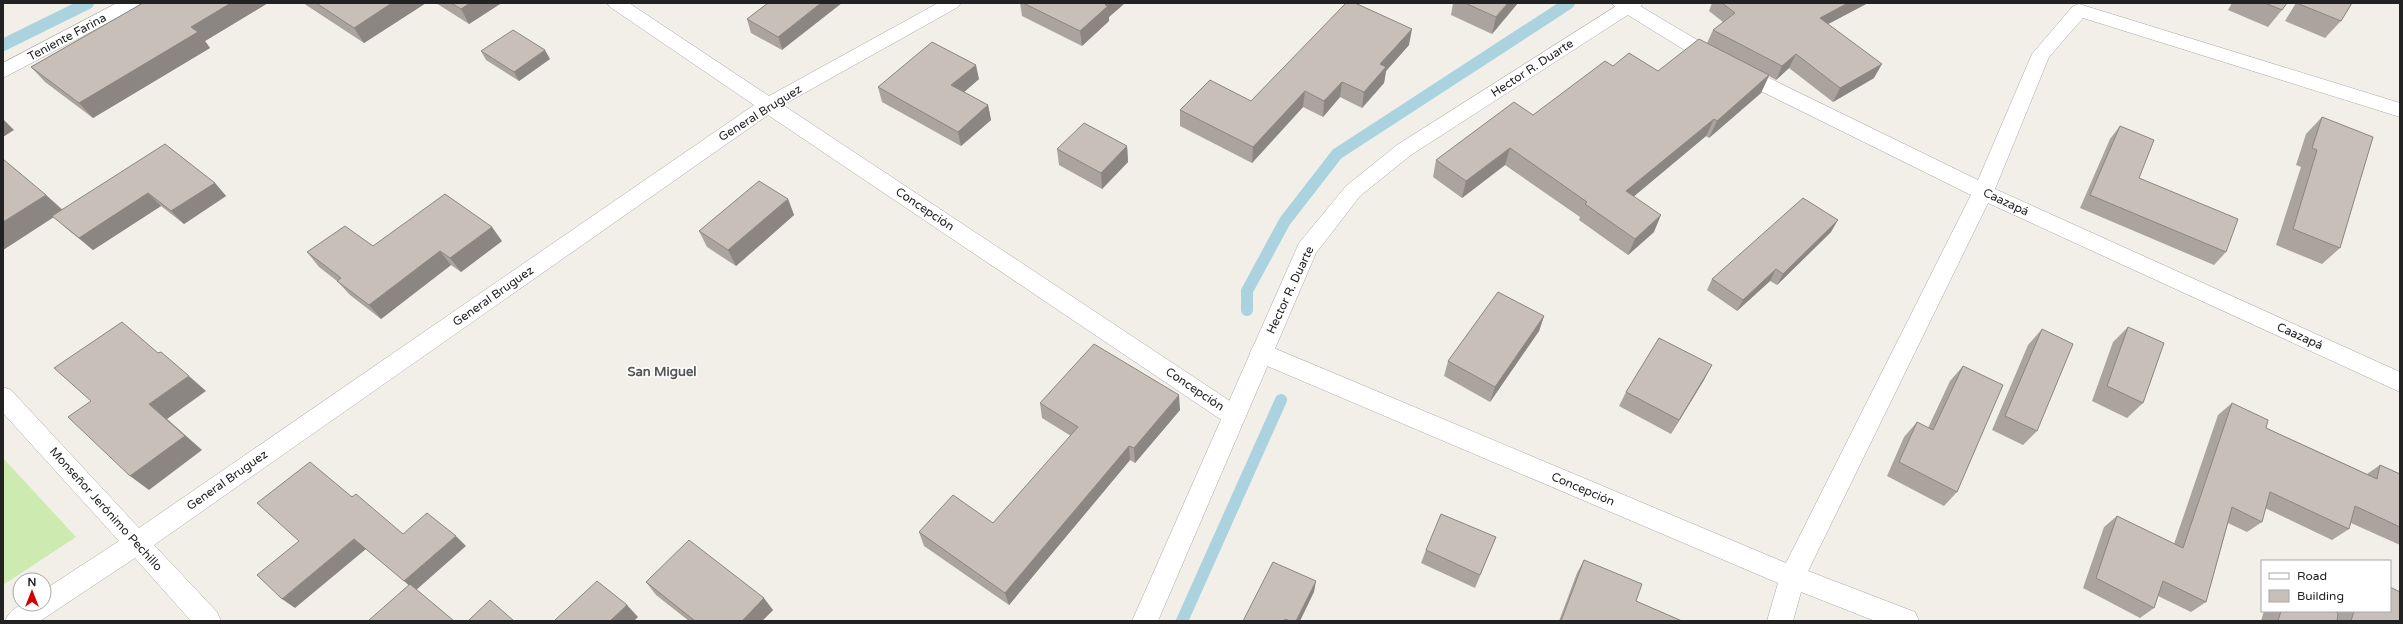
<svg xmlns="http://www.w3.org/2000/svg" width="2403" height="624" viewBox="0 0 2403 624" font-family="'Varela Round',sans-serif">
<style>
.grass{fill:#cdebb0}
.lines{fill:none;stroke-linecap:round;stroke-linejoin:round}
.stream{stroke:#aad3df;stroke-width:12}
.minor-casing{stroke:#a9a9a9;stroke-width:1}
.tertiary-casing{stroke:#a9a9a9;stroke-width:1}
.minor{fill:#fff;fill-rule:evenodd}
.tertiary{fill:#fff;fill-rule:evenodd}
.wall{fill:#aba49e}
.shaded-wall{fill:#8b8681}
.building{fill:#c7bfb8;stroke:#8b8681}
.labels{text-anchor:middle;stroke-width:3;stroke-linejoin:round;paint-order:stroke}
.street-label{font-size:12px;fill:#222;stroke:#fff}
.neighbourhood-label{font-size:13px;font-weight:bold;fill:#555;stroke:#fff}
</style>
<rect width="100%" height="100%" fill="#f2efe9"/>
<!-- grass -->
<path class="grass" d="M3,458L76,537L3,585Z"/>
<g class="lines">
<!-- stream -->
<path class="stream" d="M3,45L88,3
M1247,310V291L1285,221L1337,154L1569,3
M1182,621L1281,400"/>
<!-- minor casing -->
<g class="minor-casing">
<path id="minor" d="M117,3H141L138,7L3,78V63Z
M607,3H629L769,96L938,3H961L958,7L783,105L1242,409L1246,416L1242,423L1234,426L1226,423L768,115L154,545L217,612L221,621H191L135,558L40,621H5C13,603 27,604 44,604V590L119,541L3,413V387L11,390L139,528L754,105L610,7Z
M1612,3H1635L1726,57L1978,180L2032,54L2073,6L2079,4L2400,103V117L2083,18L2049,57L1995,189L2400,372V392L1988,203L1808,571L1915,612L1919,621H1875L1801,592L1793,621H1767L1778,583L1253,360L1250,353L1253,346L1261,344L1269,346L1786,563L1971,195L1712,67L1615,7Z"/>
</g>
<!-- tertiary casing -->
<g class="tertiary-casing">
<path id="tertiary" d="M1621,3H1643L1640,7L1411,155L1360,196L1316,253L1158,621H1132L1299,243L1346,186L1397,145Z"/>
</g>
<!-- minor -->
<use href="#minor" class="minor"/>
<!-- tertiary -->
<use href="#tertiary" class="tertiary"/>
</g>
<!-- wall -->
<path class="wall" d="M143,3H268L205,41L210,48L93,118L45,82L31,67Z
M303,3H426L364,43Z
M436,3H500V4L469,24Z
M768,3L782,50L751,33L747,19Z
M1020,3H1125L1109,17V21L1082,46L1022,16Z
M1453,3H1518L1492,34L1451,15Z
M1712,3H1868L1828,24L1874,78L1833,102L1789,68L1776,80L1769,76L1761,93L1709,138L1706,136L1634,196L1654,232L1628,255L1579,220L1580,217L1505,165L1462,198L1433,177L1436,160L1533,115L1613,66L1658,71L1707,43L1713,30L1723,22L1709,11Z
M2232,3H2287L2282,10L2268,27L2228,10Z
M2296,3H2352L2341,21L2325,38L2285,21Z
M1409,45L1386,71L1384,83L1362,108L1340,97L1323,117L1303,107L1252,163L1180,126V110L1251,101Z
M481,51L550,59L519,81L486,60Z
M979,79L964,92L988,105L991,120L961,146L882,102L878,87Z
M2322,117L2340,248L2322,264L2276,245L2301,167L2296,165L2306,134Z
M2120,126L2139,178L2226,252L2214,265L2080,208L2110,139Z
M1127,146L1128,162L1102,189L1059,165L1057,149Z
M215,183L226,196L184,224L161,206L93,250L66,228L54,217L3,250L46,195L62,209Z
M788,199L794,215L736,266L707,247L699,231Z
M1831,232L1777,285L1770,281L1737,311L1707,290L1712,279Z
M502,241L461,272L451,265L381,319L350,295L337,281L319,267L307,252L373,246Z
M1544,316L1539,331L1490,402L1444,376L1448,361Z
M2128,327L2143,403L2127,418L2092,401L2113,342Z
M2042,329L2037,431L2023,445L1992,430L2028,345Z
M1963,366L1957,492L1944,506L1887,476L1904,437L1917,422L1928,428L1950,381Z
M1704,380L1671,434L1619,406L1626,392Z
M1040,403L1180,410L1135,463L1130,460L1009,605L924,546L919,532L993,523L1071,436L1042,418Z
M2232,403L2266,428L2367,474L2380,465L2400,474V545L2351,523L2349,529L2332,540L2265,508L2262,522L2247,532L2228,523L2206,602L2191,612L2158,596L2154,608L2140,618L2083,588L2104,527L2117,516L2174,544L2218,415Z
M1496,537L1475,588L1421,563L1426,550Z
M1584,560L1636,601L1682,621H1559L1577,573Z
M646,582L773,610L762,621H689L656,595Z
M2264,611H2390L2400,621H2261Z"/>
<!-- shaded-wall -->
<path class="shaded-wall" d="M231,3H268L205,41L210,48L93,118L79,103L191,27Z
M392,3H426L364,43L354,28Z
M470,3H500V4L469,24L461,9Z
M821,3H842L782,50L778,37Z
M1108,3H1125L1109,17V21L1082,46L1080,31Z
M1508,3H1518L1492,34L1496,17Z
M1848,3H1868L1813,32L1820,18Z
M1412,29L1409,45L1386,71L1384,83L1362,108L1364,92L1380,64Z
M545,50L550,59L519,81L514,72Z
M1796,54L1789,68L1776,80L1782,66Z
M1882,64L1874,78L1833,102L1840,88Z
M976,65L979,79L955,100L951,85Z
M1769,75L1761,93L1709,138L1717,121Z
M1342,82L1340,97L1323,117L1324,101Z
M1305,91L1303,107L1252,163L1253,147Z
M988,105L991,120L961,146L958,132Z
M3,119L14,130L3,137Z
M1714,119L1706,136L1620,208L1626,191Z
M1127,146L1128,162L1102,189L1101,173Z
M1510,148L1505,165L1462,198L1466,181Z
M215,183L226,196L184,224L171,211Z
M148,193L161,206L93,250L79,238Z
M46,195L63,211L3,250V222Z
M788,199L794,215L736,266L728,250Z
M1661,215L1654,232L1628,255L1635,239Z
M1838,220L1831,232L1777,285L1783,274Z
M492,227L502,241L461,272L450,258Z
M440,251L451,265L381,319L369,305Z
M1776,269L1770,281L1737,311L1743,300Z
M1544,316L1539,331L1490,402L1495,387Z
M1712,365L1704,380L1671,434L1679,420Z
M189,376L206,391L167,419L202,450L149,490L130,476L149,404Z
M1179,395L1180,410L1135,463L1134,448Z
M1129,446L1130,460L1009,605L1005,593Z
M456,536L466,546L415,591L404,581Z
M354,539L366,549L295,608L282,599Z
M1316,581L1314,592L1300,621H1296Z
M764,598L773,610L762,621H742Z
M627,605L638,617L634,621H610Z"/>
<!-- building -->
<path class="building" d="M143,3H231L191,27L198,32L79,103L31,67Z
M316,3H392L354,28Z
M451,3H470L461,9Z
M768,3H821L778,37L747,19Z
M1023,3H1108L1105,5L1108,6L1080,31Z
M1346,3H1355L1412,29L1380,64L1386,67L1364,92L1342,82L1324,101L1305,91L1253,147L1180,110L1210,80L1251,101Z
M1465,3H1508L1496,17Z
M1722,3H1848L1820,18L1882,64L1840,88L1796,54L1782,66L1713,30L1735,13Z
M2265,3H2287L2282,10Z
M2300,3H2352L2341,21L2299,4Z
M513,30L545,50L514,72L481,51Z
M1699,39L1769,75L1717,121L1714,119L1626,191L1661,215L1635,239L1585,204L1587,202L1510,148L1466,181L1436,160L1514,102L1533,115L1605,61L1613,66L1629,53L1658,71Z
M932,42L976,65L951,85L988,105L958,132L878,87Z
M2322,117L2373,137L2340,248L2293,229L2317,150L2312,148Z
M1084,123L1127,146L1101,173L1057,149Z
M2120,126L2154,140L2139,178L2238,219L2226,252L2090,195Z
M165,144L215,183L171,211L148,193L79,238L52,216Z
M3,159L46,195L3,222Z
M759,181L788,199L728,250L699,231Z
M445,194L492,227L450,258L440,251L369,305L337,281L341,278L307,252L345,226L373,246Z
M1803,198L1838,220L1783,274L1776,269L1743,300L1712,279Z
M1498,292L1544,316L1495,387L1448,361Z
M122,322L158,353L161,352L189,376L149,404L185,436L130,476L68,417L91,401L54,368Z
M2128,327L2164,343L2143,403L2107,386Z
M2042,329L2073,344L2037,431L2005,416Z
M1659,338L1712,365L1679,420L1626,392Z
M1094,344L1179,395L1134,448L1129,446L1005,593L919,532L953,495L993,523L1078,427L1040,403Z
M1963,366L2003,385L1957,492L1899,462L1917,422L1933,430Z
M2232,403L2268,420L2266,428L2377,479L2380,465L2400,474V527L2355,506L2349,529L2270,492L2262,522L2232,507L2206,602L2163,581L2154,608L2096,578L2117,516L2183,548Z
M310,462L352,497L356,494L403,534L427,513L456,536L404,581L354,539L282,599L257,575L299,541L257,503Z
M1441,514L1496,537L1480,575L1426,550Z
M689,540L764,598L742,621H695L646,582Z
M1584,560L1642,584L1636,601L1682,621H1561Z
M1273,562L1316,581L1296,621H1290L1285,619L1284,621H1243Z
M597,581L627,605L610,621H554Z
M410,584L454,621H368Z
M2390,587L2400,592V621H2351L2354,611H2390Z
M490,600L514,621H468Z
M2281,611H2334L2338,613L2337,621H2278Z"/>
<g class="labels">
<!-- street labels -->
<g class="street-label">
<text transform="translate(67 37) rotate(-28)" y="4">Teniente Farina</text>
<text transform="translate(1532 68) rotate(-33)" y="4">Hector R. Duarte</text>
<text transform="translate(760 113) rotate(-32)" y="4">General Bruguez</text>
<text transform="translate(2006 202) rotate(25)" y="4">Caazapá</text>
<text transform="translate(925 209) rotate(34)" y="4">Concepción</text>
<text transform="translate(1290 290) rotate(-65)" y="4">Hector R. Duarte</text>
<text transform="translate(493 296) rotate(-35)" y="4">General Bruguez</text>
<text transform="translate(2300 336) rotate(24)" y="4">Caazapá</text>
<text transform="translate(1195 389) rotate(34)" y="4">Concepción</text>
<text transform="translate(227 480) rotate(-35)" y="4">General Bruguez</text>
<text transform="translate(1583 489) rotate(23)" y="4">Concepción</text>
<text transform="translate(106 509) rotate(48)" y="4">Monseñor Jerónimo Pechillo</text>
</g>
<!-- neighbourhood labels -->
<g class="neighbourhood-label">
<text x="662" y="376">San Miguel</text>
</g>
</g>
<!-- border -->
<rect width="2403" height="624" fill="none" stroke="#222222" stroke-width="8"/>
<!-- legend -->
<rect x="2261" y="560" width="130" height="52" fill="#ffffff" stroke="#a7a7a7"/>
<rect x="2269" y="573" width="20" height="6" fill="#ffffff" stroke="#a7a7a7"/>
<text x="2297" y="580" font-size="12" fill="#222222">Road</text>
<rect x="2269" y="590" width="20" height="12" fill="#c7bfb8" stroke="#a7a7a7"/>
<text x="2297" y="600" font-size="12" fill="#222222">Building</text>
<!-- north arrow -->
<g transform="translate(32 592)"><circle r="19" fill="#ffffff" stroke="#a7a7a7"/>
<path d="M0-3L7 15L0 10L-7 15Z" fill="#d40000"/>
<text y="-6" font-size="11" font-weight="bold" text-anchor="middle" fill="#222222">N</text>
</g>
</svg>
